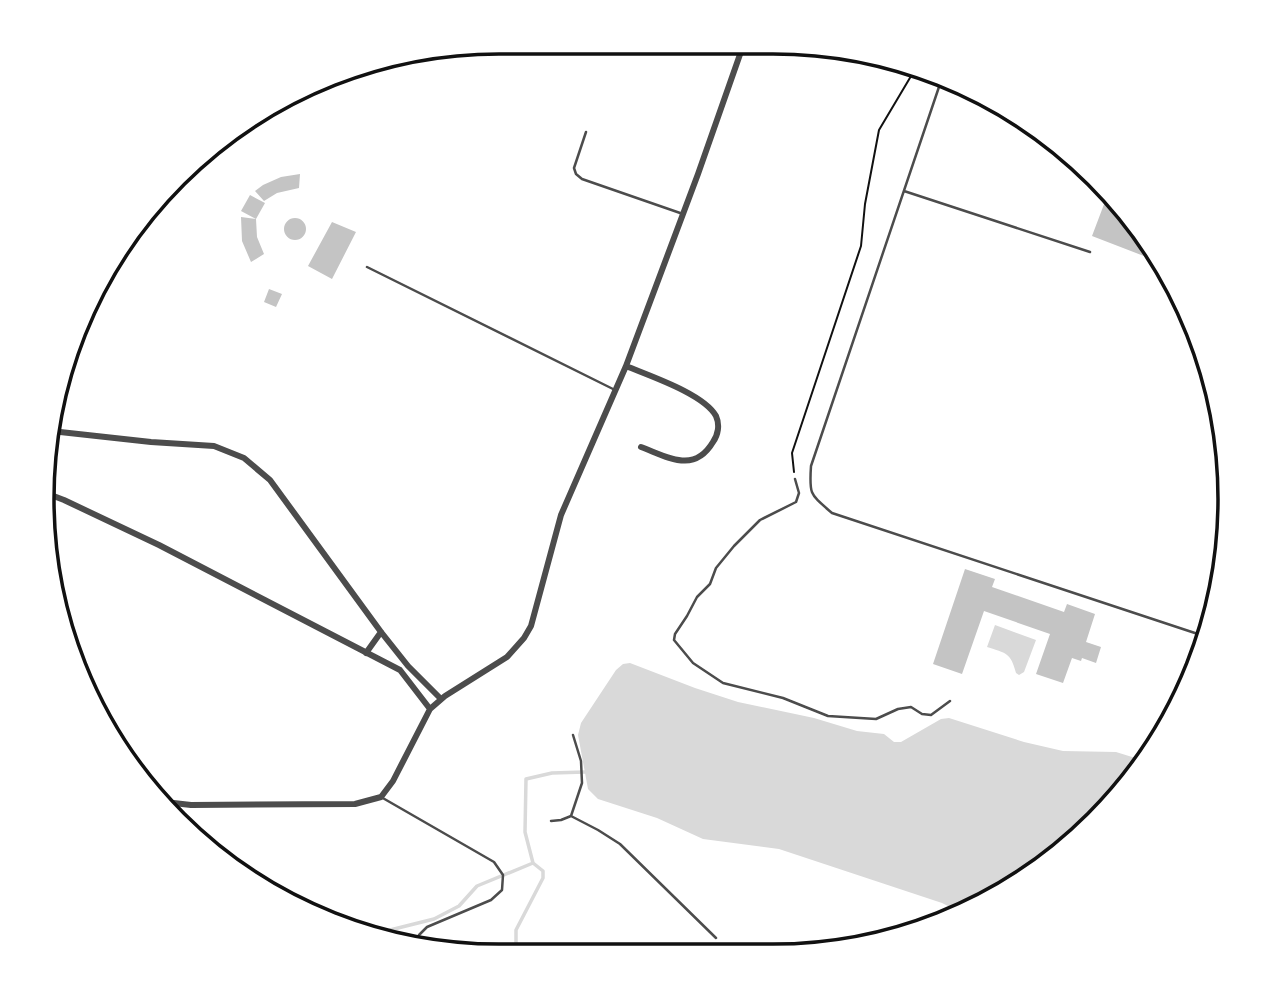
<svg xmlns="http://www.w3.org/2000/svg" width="1272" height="998" viewBox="0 0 1272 998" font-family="'Open Sans',sans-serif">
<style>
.water{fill:#d9d9d9}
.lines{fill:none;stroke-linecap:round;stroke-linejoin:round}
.stream{stroke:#d9d9d9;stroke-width:3.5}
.building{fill:#c4c4c4}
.path{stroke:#111;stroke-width:2}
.service{stroke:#4c4c4c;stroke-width:2.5}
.minor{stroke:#4c4c4c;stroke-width:6}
.rim{fill:none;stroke:#111;stroke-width:3.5}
</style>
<rect width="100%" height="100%" fill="#fff"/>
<!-- water -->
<path class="water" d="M995,625L1036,640L1024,672L1019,675L1016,673C1011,653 1006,653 987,647Z
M630,663L695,688L738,702L814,718L857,731L884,734L894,742H901L941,719L949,718L1024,742L1063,751L1116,752L1145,761L1136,777L1075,842L1002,895L962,913L942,903L779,849L703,839L657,818L598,799L588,789L578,735L581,723L616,670L623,664Z"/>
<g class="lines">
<!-- stream -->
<path class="stream" d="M382,939L390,930L434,919L459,906L477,886L533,863L525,832L526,779L552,773L585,772
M516,949V930L543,878V871L533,863"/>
</g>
<!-- building -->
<path class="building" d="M300,174L299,188L277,193L264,201L255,191L263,185L281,177Z
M250,195L265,203L256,219L241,211Z
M1106,199L1160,261L1162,263L1092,236Z
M241,217L256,219L257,237L264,254L251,262L242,241Z
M284 229a11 11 0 1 1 22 0a11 11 0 1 1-22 0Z
M332,222L356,232L332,279L308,266Z
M269,289L282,294L276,307L264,302Z
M965,569L995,579L992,587L1064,612L1067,604L1095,614L1086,642L1101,647L1096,663L1082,658L1081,661L1072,658L1063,683L1036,674L1050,634L984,611L962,674L933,664Z"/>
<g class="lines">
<!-- path -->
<path class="path" d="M794,472L792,453L861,246L865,204L879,130L917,66"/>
<!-- service -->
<path class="service" d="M942,78L811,466C809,495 810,494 832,513L1207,637
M586,132L574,168L576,174L582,179L683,214
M904,191L1090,252
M367,267L613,389
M795,479L799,493L796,502L760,520L734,546L716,568L710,584L697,597L687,616L675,634L674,640L693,663L723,683L783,698L828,716L876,719L898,709L911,707L922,714L931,715L950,701
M381,797L494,862L503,875L502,890L491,900L427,927L419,935L417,947
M571,816L598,830L620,844L716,938
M551,821L561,820L571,816L582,783L581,761L573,735"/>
<!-- minor -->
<path class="minor" d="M626,366C650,376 704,394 716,416C720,425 718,435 713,442C694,474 668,457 641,447
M51,431L151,442L214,446L244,458L270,480L381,632L408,666L441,699
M43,492L64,500L159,545L400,670L430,709
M366,653L381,632
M156,801L191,805L355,804L381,797L393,781L430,709L445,696L507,657L524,638L531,626L561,515L626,366L698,174L744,43"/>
</g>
<!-- crop -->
<path d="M0 0H1272V998H0ZM499 54H773A445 445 0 0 1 1218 499V499A445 445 0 0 1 773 944H499A445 445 0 0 1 54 499V499A445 445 0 0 1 499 54Z" fill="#fff" fill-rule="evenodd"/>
<path class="rim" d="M499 54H773A445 445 0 0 1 1218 499V499A445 445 0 0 1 773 944H499A445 445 0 0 1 54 499V499A445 445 0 0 1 499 54Z"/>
</svg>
